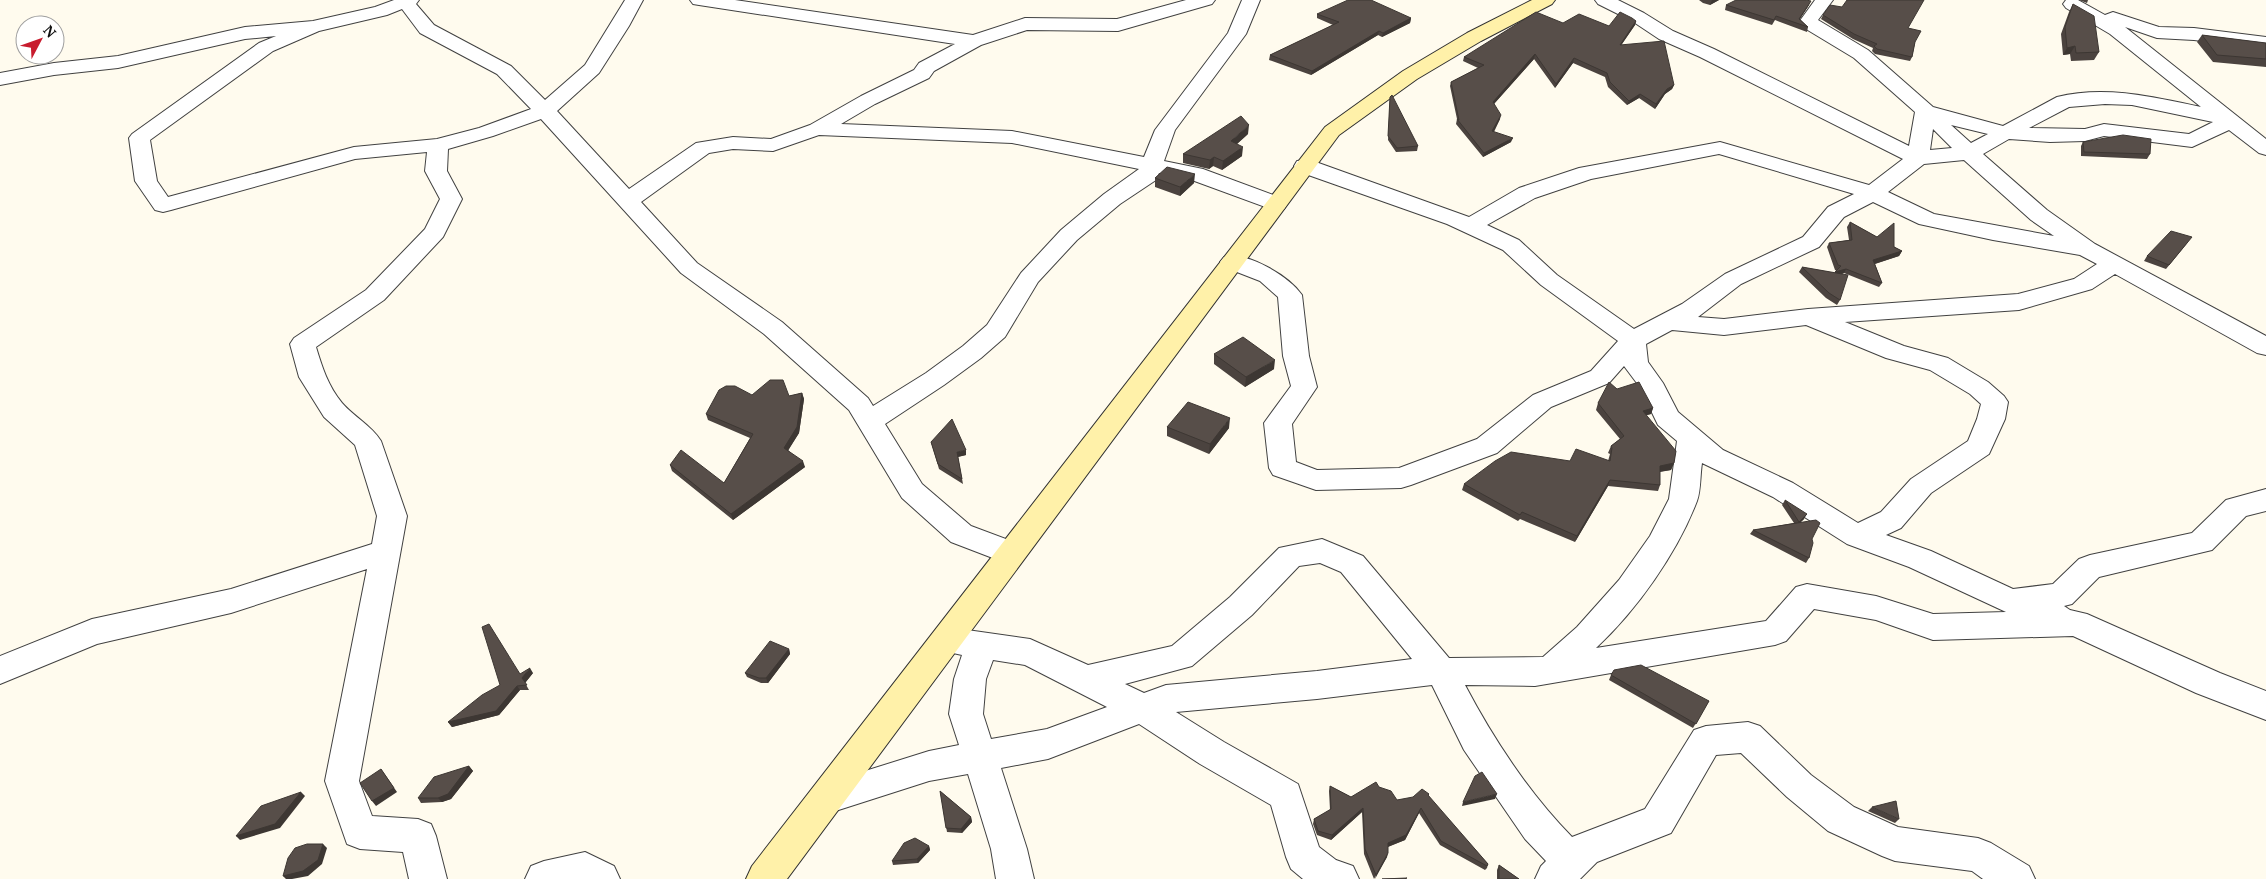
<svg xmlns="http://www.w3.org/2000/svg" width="2266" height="879" viewBox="0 0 2266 879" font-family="'PT Serif',serif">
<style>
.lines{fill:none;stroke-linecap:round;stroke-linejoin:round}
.street-casing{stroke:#414141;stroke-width:2}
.secondary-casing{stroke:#303030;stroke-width:2}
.street{fill:#fff;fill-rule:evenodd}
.secondary{fill:#fff1a9;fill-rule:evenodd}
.wall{fill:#4b433f}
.shaded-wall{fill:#3d3733}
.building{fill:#574e49;stroke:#3d3733}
</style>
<rect width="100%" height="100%" fill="#fffbee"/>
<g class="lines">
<!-- street casing -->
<g class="street-casing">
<path id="street" d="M394,0H419L416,4L434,25L511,66L545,100L585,65L625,0H643L629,26L599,73L557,111L629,189L696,143L733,137L771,139L810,125L861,96L914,70L919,63L955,44L699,5L693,4L690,0H735L973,35L1025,18L1117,19L1186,0H1215L1212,4L1118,31L1027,30L981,45L934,71L929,78L875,104L841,124L1012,131L1144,157L1155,130L1228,33L1242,0H1260L1246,34L1175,130L1164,161L1203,169L1284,199L1287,204L1284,209L1276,211L1189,179L1159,173L1156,180L1120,204L1077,240L1038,282L1005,337L981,358L944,385L885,424L922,484L971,526L1022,545L1026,553L1022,561L1011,565L951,542L902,498L849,410L764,334L681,273L541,119L493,136L448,149L447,171L462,199L443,237L384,300L316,347C322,367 328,386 342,403C354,417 371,425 381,441L407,516L359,781L372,816L418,819L431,824L436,836L447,879H409L403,852L360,849L347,844L325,781L367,569L231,613L97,644L0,684V656L92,619L231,589L372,544L377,516L355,445L324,417L299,377L290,344L294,338L366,290L425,229L440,199L425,171L427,152L355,159L171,210L163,212L155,210L135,181L129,138L132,134L259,43L276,36L245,39L118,68L54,75L0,85V73L54,63L118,56L245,27L313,21L375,7ZM402,9L420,33L497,74L531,109L479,128L437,139L354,147L168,197L157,181L150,140L273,51L319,31L387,15ZM819,135L1012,143L1139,169L1104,194L1061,230L1021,273L987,325L963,346L926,373L873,406L868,398L782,322L697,263L641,202L709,153L733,149L773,151Z
M1595,0H1618L1644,13L1673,31L1714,49L1909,146L1915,112L1854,58L1801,26L1799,22L1815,0H1833L1818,20L1868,50L1933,107L2003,126L2057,97C2105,85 2154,97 2201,107L2110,34L2066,8L2063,4L2066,0H2078L2105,15L2113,12L2159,27L2194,28L2266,37V49L2194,40L2157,38L2125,27L2266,139V155L2259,153L2229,130L2192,147L2104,136L2085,141L2050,142L2009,139L1983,154L2047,210L2095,244L2266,336V355L2257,353L2115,274L2092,289L2019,310L1845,322L1904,346L1948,358L1988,382L2004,396L2008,402L2005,419L1989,454L1931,493L1901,528L1886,535L1931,551L2013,589L2053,584L2079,559L2090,555L2192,533L2226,500L2266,489V511L2246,516L2212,550L2099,577L2072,604L2064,606L2070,610L2087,614L2220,673L2266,691V720L2196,693L2073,636L1933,640L1876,620L1814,609L1786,641L1775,645L1535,686L1465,685C1494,740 1529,793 1572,837L1645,809L1694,730L1706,726L1748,722L1760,726L1811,775L1854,807L1898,827L1978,838L1991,843L2029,866L2035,879H1983L1972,871L1895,861L1882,856L1828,831L1787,797L1741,753L1716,755L1671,833L1597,862L1580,879H1535L1541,866L1546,861L1525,839L1464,750L1432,685L1317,699L1176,712L1224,742L1298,784L1319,847L1336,860L1353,866L1359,879H1303L1291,869L1286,857L1271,805L1200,764L1139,724L1048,759L1001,768L1027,849L1034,879H996L991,849L968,774L929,781L826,814L814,809L808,798L814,787L929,751L959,745L949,714L954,679L962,655L935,649L930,640L935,631L946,627L1030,639L1088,665L1172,646L1230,597L1279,548L1322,539L1363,556L1449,658L1543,657L1577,627L1619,580L1650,536L1669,499L1677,441L1658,425L1639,386L1624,366L1609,383L1551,407L1497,453L1411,485L1401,488L1316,490L1273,475L1269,468L1264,423L1291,386L1283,356L1278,297L1260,281L1224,267L1220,262L1224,257C1247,251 1289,276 1302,295L1309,356L1317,387L1292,424L1296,462L1317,470L1399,468L1477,439L1533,395L1591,371L1618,341L1541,285L1503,250L1447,224L1297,171L1294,166L1297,161L1305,160L1313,161L1469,217L1519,188L1579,168L1720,142L1869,185L1903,159L1700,57L1659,39L1632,21L1598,4ZM2105,104L2132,105L2213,122L2189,134L2104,124L2085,129L2029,128L2069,107ZM1951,125L1988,134L1971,143ZM1933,129L1952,148L1930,150ZM1719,154L1854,194L1828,207L1803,237L1725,274L1682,304L1634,329L1557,275L1519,240L1487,225L1535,198L1591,179ZM1964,160L2031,220L2054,236L1934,214L1888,192L1924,164ZM1873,202L1919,224L1993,240L2080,255L2097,264L2074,279L2018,294L1808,309L1724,319L1698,317L1741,284L1819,247L1844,217ZM1806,325L1886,358L1930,370L1970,394L1981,404L1977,419L1968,441L1911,479L1881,512L1858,523L1793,483L1723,450L1678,412L1663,383L1648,362L1646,344L1672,330L1724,335ZM1702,463L1773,497L1847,544L1909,567L2006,612L1933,614L1876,596L1807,584L1796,587L1766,621L1596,648C1637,610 1677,553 1697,501C1701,490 1700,475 1702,463ZM1320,563L1341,572L1412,659L1317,671L1166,685L1144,693L1125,684L1192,666L1252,615L1299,566ZM993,660L1025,665L1107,707L1047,729L991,739L983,714L986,679Z
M585,852L614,866L620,879H525L531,866L544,861Z"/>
</g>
<!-- secondary casing -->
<g class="secondary-casing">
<path id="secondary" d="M1532,0H1555L1552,4L1481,41L1417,79L1339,135L787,879H746L752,866L1325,127L1403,71L1467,33Z"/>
</g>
<!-- street -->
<use href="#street" class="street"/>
<!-- secondary -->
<use href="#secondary" class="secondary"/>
</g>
<!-- wall -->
<path class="wall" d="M1699,0H1719L1710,5L1703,3Z
M2079,0H2088L2087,3Z
M2073,4L2099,52L2094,60L2071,61L2070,54L2063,55L2061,34L2069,12Z
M1726,5H1809L1800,19L1808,27L1807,32L1775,20L1772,25L1725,10Z
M1317,14L1411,18L1410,23L1382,37L1378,35L1311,75L1269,60L1270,55L1333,25L1317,18Z
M1823,15L1908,28L1915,43L1912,57L1910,61L1875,54L1872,51L1873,48L1853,39L1821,19Z
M1636,21L1635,25L1621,45L1674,85L1672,89L1665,94L1655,109L1639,98L1627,105L1608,87L1605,77L1573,63L1555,88L1534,59L1494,104L1500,119L1494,132L1511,142L1483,157L1456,124L1457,119L1450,86L1451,82L1478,68L1463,61L1464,57L1563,23L1609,26Z
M2202,35L2266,43V67L2213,62L2197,42Z
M1390,97L1418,146L1417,151L1396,152L1388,140Z
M1248,134L1237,144L1242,156L1222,170L1213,166L1209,169L1183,163V154Z
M2083,142L2150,154L2147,159L2081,156V146Z
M1155,178L1194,183L1180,196L1155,187Z
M1850,222L1902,251L1899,256L1875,264L1882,283L1879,287L1844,273L1842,274L1840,300L1837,305L1826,298L1799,272L1802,267L1835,273L1837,271L1835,270L1827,247L1829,243L1849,240L1847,227Z
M2188,242L2166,269L2144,261L2147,256Z
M1214,354L1274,369L1245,387L1214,364Z
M1617,389L1653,408L1651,414L1646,415L1674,463L1671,470L1660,472V485L1658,491L1608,486L1575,542L1520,519L1518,521L1462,490L1464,484L1570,461H1608L1610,454L1608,453L1611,446L1620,439L1596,410L1598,403Z
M802,393L804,399L799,433L788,450L805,467L733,520L672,471L670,465L724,483L750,438L708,420L706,414L752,395L789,396Z
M1167,427L1229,428L1209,454L1167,436Z
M931,442L966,455L958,457L963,484L939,469Z
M1785,500L1804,519L1801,522L1812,539L1809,558L1806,563L1750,534L1753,530L1794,523L1782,505Z
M789,649L790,654L768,683H761L747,677L745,673Z
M533,673L525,683L529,690H520L499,715L452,727L448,722L520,674Z
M1611,675L1709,701L1693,728L1609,680Z
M469,766L473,771L451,799L442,802L421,803L418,798Z
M1330,786L1351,797L1379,787L1397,800L1428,796L1488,864L1487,868L1485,870L1440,845L1419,813L1405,840L1388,847L1387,857L1374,879L1364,854L1362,812L1331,840L1317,835L1313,824L1314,819L1330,810L1329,791Z
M940,791L971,817L972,822L962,833L947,832Z
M1872,807L1899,819L1895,823L1868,811Z
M929,846L930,850L918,863L893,865L892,861Z
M1499,865L1519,879H1497V870Z"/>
<!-- shaded-wall -->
<path class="shaded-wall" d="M1712,0H1719L1710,5Z
M1811,1L1809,5L1797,23L1799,19Z
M1411,18L1410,23L1382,37L1383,33Z
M1636,21L1635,25L1618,50L1620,45Z
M1379,31L1378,35L1311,75L1312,71Z
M2075,46L2070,54L2063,55L2067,48Z
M1535,54L1534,59L1492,106L1493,102Z
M1574,58L1573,63L1555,88L1556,84Z
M1674,85L1672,89L1665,94L1655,109L1656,104L1667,89Z
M1640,94L1639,98L1627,105L1629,101Z
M1501,115L1500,119L1491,136L1492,131Z
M1249,125L1248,134L1230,150L1231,141Z
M1513,138L1511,142L1483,157L1484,153Z
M1243,147L1242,156L1222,170L1223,161Z
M1214,157L1213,166L1209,169L1210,160Z
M1195,174L1194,183L1180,196V187Z
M1902,251L1899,256L1871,265L1873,260Z
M1846,269L1844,273L1833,277L1835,272Z
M1275,360L1274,369L1245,387L1246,377Z
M802,393L804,399L799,433L786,454L784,448Z
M1653,408L1651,414L1640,417L1643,411Z
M1230,418L1229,428L1209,454L1210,444Z
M966,450V455L957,457V452Z
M803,461L805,467L733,520L731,514Z
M1674,463L1671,470L1657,472L1660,466Z
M1610,480L1608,486L1575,542L1577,536Z
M1807,514L1804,519L1796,526L1799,522Z
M789,649L790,654L768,683L766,678Z
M530,668L533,673L525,683L522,678Z
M517,686L520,690L499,715L452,727L448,722Z
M469,766L473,771L451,799L442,802L438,798Z
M381,769L397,792L376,806L372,801Z
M301,792L305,796L280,828L240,840L236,836Z
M1497,794L1495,799L1462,806L1463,802Z
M1363,808L1362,812L1331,840L1332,835Z
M1421,808L1419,813L1405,840L1387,847L1388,843Z
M971,817L972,822L962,833L961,829Z
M323,844L327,848L322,864L308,876L292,879H286L283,876Z
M929,846L930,850L918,863L917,859Z
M1388,853L1387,857L1375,879L1376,875Z"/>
<!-- building -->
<path class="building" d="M1348,0H1371L1411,18L1383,33L1379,31L1312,71L1270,55L1339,22L1317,14Z
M1736,0H1806L1811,1L1799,19L1808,27L1776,16L1774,20L1726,5Z
M1847,0H1924L1908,28L1921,31L1915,42L1912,57L1877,49L1874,46L1877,44L1854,34L1823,15L1830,5L1842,7Z
M2073,4L2094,16L2099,52L2076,53L2075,46L2067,48L2065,27Z
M1536,12L1563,23L1579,14L1609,26L1620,12L1632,18L1636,21L1620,45L1664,41L1674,85L1667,89L1656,104L1640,94L1629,101L1610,82L1607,73L1574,58L1556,84L1535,54L1493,102L1501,115L1492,131L1513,138L1484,153L1457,119L1459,120L1451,82L1484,65L1464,57Z
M2202,35L2266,43V59L2217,55Z
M1392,95L1418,146L1397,148L1388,136L1390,97Z
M1241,116L1249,125L1231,141L1243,147L1223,161L1214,157L1210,160L1183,154Z
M2123,135L2151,139L2150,154L2084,152L2083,142Z
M1167,167L1195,174L1180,187L1155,178Z
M1850,222L1877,237L1894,223V247L1902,251L1873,260L1882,283L1846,269L1835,272L1841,266L1838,265L1829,243L1852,240Z
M2171,231L2192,237L2169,265L2147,256Z
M1802,267L1848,275L1840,300L1829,293Z
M1243,337L1275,360L1246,377L1214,354Z
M770,380H783L789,396L802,393L797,427L784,448L803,461L731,514L670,465L681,450L724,483L753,434L706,414L719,390L726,386H735L752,395Z
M1609,382L1617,389L1639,382L1653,408L1643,411L1676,451L1674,463L1660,466V485L1610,480L1577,536L1522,512L1520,515L1464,484L1495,461L1511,452L1570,461L1576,449L1610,461L1612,448L1611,446L1624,436L1598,403Z
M1188,402L1230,418L1210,444L1167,427Z
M952,419L966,450L957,452L962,479L938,464L931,442Z
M1785,500L1807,514L1799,522Z
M1816,520L1820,523L1812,539L1813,543L1809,558L1753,530Z
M489,624L520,674L530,668L522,678L527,685L517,686L496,711L448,722L482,695L500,685L482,627Z
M770,641L789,649L766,678H759L745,673Z
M1641,665L1709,701L1696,724L1611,675L1614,670Z
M469,766L448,794L438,798H418L434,777Z
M381,769L394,788L372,801L360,783Z
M1482,772L1497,794L1463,802L1475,776Z
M1376,782L1379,787L1391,791L1397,800L1413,797L1422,789L1429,794L1428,795L1488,864L1487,866L1441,841L1421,808L1406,835L1388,843V853L1376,875L1365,849L1363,808L1332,835L1318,831L1314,819L1331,809L1330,786L1351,797Z
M940,791L971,817L961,829L946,828Z
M301,792L275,824L236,836L261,806Z
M1896,801L1899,819L1872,807Z
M915,838L929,846L917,859L892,861L904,843Z
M307,844H323L318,860L303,871L283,876L288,858L295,848Z
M1499,865L1519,879H1499Z
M1407,878L1404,879H1382Z"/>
<!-- north arrow -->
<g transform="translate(40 40) rotate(49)"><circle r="24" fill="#ffffff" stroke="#9f9f9f"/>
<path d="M0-4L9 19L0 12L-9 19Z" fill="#c81c2e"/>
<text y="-8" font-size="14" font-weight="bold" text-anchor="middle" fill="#0e0e0e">N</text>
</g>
</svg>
